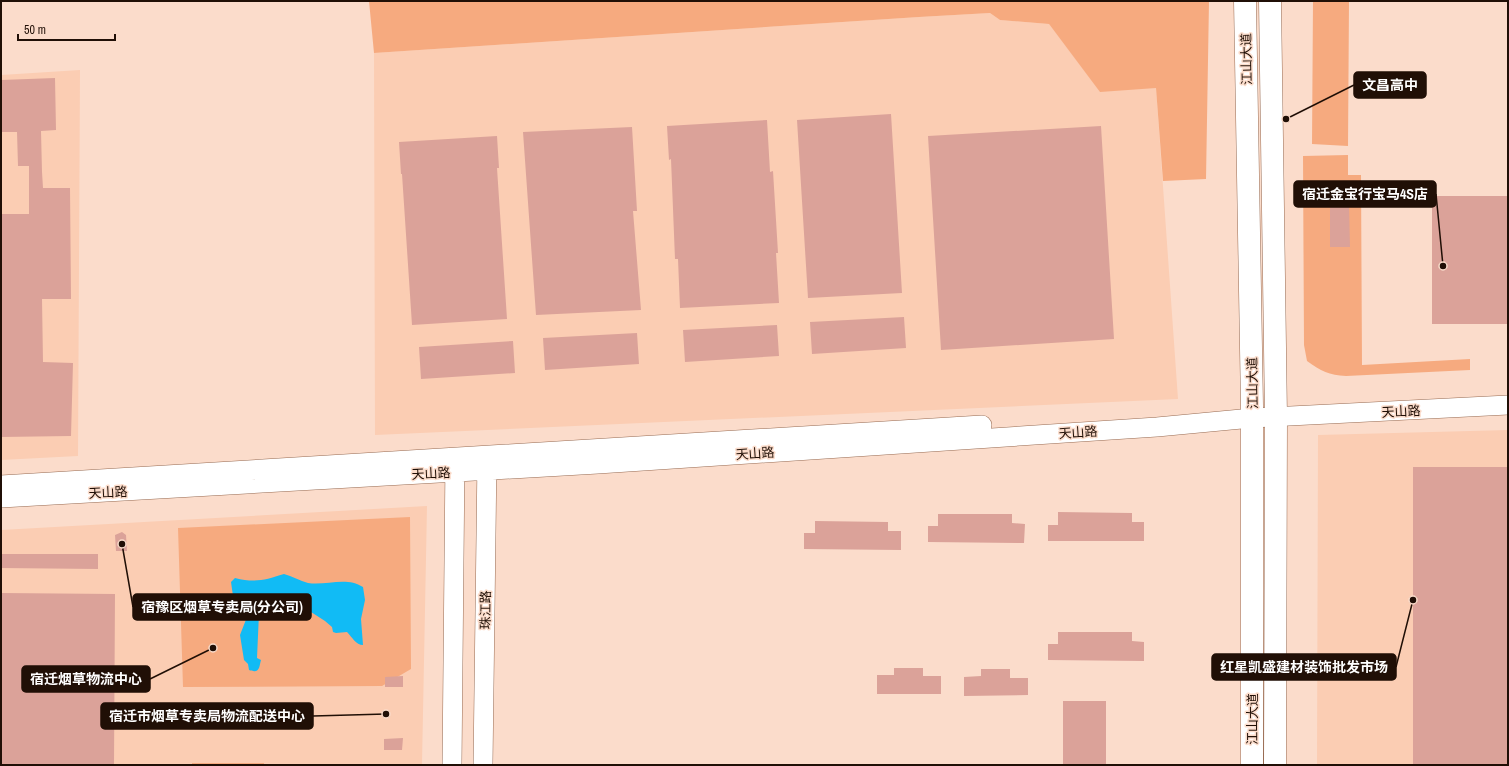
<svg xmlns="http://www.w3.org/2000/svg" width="1509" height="766" viewBox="0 0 1509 766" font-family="'Archivo Narrow','Noto Sans SC',sans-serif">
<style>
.built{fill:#fbcdb3}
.green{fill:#f6aa7f}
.water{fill:#11bbf5}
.building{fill:#dba299}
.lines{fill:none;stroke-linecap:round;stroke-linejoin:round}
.tertiary-casing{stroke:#986b52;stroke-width:20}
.secondary-casing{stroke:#986b52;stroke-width:23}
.tertiary{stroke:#fff;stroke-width:19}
.secondary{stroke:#fff;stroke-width:22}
.labels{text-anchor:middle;stroke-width:3;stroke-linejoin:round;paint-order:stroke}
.street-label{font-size:13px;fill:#200f06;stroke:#fbdccb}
.leader{fill:none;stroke:#200f06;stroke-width:1.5}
.callout-dot{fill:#200f06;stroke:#fbdccb;stroke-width:1.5}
.callout{fill:#200f06;stroke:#200f06;stroke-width:1.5}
.callout-label{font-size:14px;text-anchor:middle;font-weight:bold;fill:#fff}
</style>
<rect width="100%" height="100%" fill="#fbdccb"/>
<!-- built -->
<path class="built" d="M990,13L1000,20L1049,24L1100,91L1156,87L1178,399L375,435L374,53L919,17Z
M80,70L78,456L1,460V75Z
M1508,430V765H1317L1318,435Z
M427,506L422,765H1V530Z"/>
<!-- green -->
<path class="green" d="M369,1H1209L1206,179L1163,181L1156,88L1100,92L1049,24L1000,20L990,13L919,17L374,53Z
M1313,1H1349L1348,146L1312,144Z
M1348,155V175H1361L1362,365L1470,359V370L1346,376C1329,375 1321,371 1307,361L1304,345L1303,156Z
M410,517L411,669L382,686L183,687L178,528Z
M192,763H264V765H192Z"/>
<!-- water -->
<path class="water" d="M284,574C292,576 300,581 308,583C326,586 346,576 363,587L365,600L361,619L363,645C356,645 352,637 347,632L336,633L333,632L332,627L325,621L311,612L307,606L300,601H290L274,609L259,613L257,658L261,660C259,667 260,674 249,670L248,664L244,660L240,635L247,617L233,596L231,582L235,578C255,583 265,580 284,574Z"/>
<!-- building -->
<path class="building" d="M55,78L56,130L41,131L42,172L43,188H70L71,299H42L43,362L73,363L71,436L1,437V214H29V166H18L17,132H1V80Z
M891,114L902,293L808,298L797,120Z
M767,120L770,172L773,171L778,253H776L779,303L680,308L678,259H675L671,159L669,160L667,126Z
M1101,126L1114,339L941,350L928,136Z
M632,127L637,211H633L641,310L536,315L523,132Z
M497,136L499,168H497L507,319L412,325L402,174H401L399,142Z
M1432,196H1508V324H1432Z
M1330,205H1349L1350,247H1330Z
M904,317L906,348L812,354L810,322Z
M777,325L779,356L685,362L683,330Z
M637,333L639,364L545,370L543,338Z
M513,341L515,373L421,379L419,347Z
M1413,467H1508V765H1413Z
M1058,512L1132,513V522H1144V541H1048V525H1058Z
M938,514H1012V523L1025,524L1024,543L928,542V526H938Z
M815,521L888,522V531H901V550L804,549V533H815Z
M122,532L126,535L127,551H116L115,535Z
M1,554H98V569L1,568Z
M1,593L115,594L114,765H1Z
M1058,632H1132V641L1144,642V661L1048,660V644H1058Z
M894,668H923V676H941V694H877V675H894Z
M981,669H1010V678H1028V695L964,696V677L981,676Z
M403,676V687H385V677Z
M1063,701H1106V765H1063Z
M403,738L402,750H384V739Z"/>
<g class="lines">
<!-- tertiary casing -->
<g class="tertiary-casing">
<path id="tertiary" d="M1,485L982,425
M1,498L598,464L1157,427L1252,418L1508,405
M452,765L455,459
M483,765L487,458"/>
</g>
<!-- secondary casing -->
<g class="secondary-casing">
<path id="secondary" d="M1245,1L1252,406V765
M1270,1L1276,417L1275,765"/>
</g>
<!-- tertiary -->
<use href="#tertiary" class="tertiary"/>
<!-- secondary -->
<use href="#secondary" class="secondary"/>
</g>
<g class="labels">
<!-- street labels -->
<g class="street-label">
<text transform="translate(1246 59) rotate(-91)" y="5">江山大道</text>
<text transform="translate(1252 383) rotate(-91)" y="5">江山大道</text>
<text transform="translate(1401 411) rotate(-3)" y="5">天山路</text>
<text transform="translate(1078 432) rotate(-4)" y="5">天山路</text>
<text transform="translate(755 453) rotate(-4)" y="5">天山路</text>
<text transform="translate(431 473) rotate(-3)" y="5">天山路</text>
<text transform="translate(108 492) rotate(-3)" y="5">天山路</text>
<text transform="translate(485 610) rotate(-89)" y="5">珠江路</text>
<text transform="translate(1252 719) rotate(-90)" y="5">江山大道</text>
</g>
</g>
<!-- callouts -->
<path class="leader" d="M1286 119L1354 85M1443 266L1436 194M122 544L133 607M1413 600L1396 667M213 648L150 679M386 714L313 716"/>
<g class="callout-dot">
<circle cx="1286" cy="119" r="4"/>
<circle cx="1443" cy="266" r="4"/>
<circle cx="122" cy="544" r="4"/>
<circle cx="1413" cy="600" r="4"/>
<circle cx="213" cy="648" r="4"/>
<circle cx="386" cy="714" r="4"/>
</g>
<g class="callout">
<rect x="1354" y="72" width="72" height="26" rx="4"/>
<rect x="1294" y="181" width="142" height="26" rx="4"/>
<rect x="133" y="594" width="178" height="26" rx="4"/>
<rect x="1212" y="654" width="184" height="26" rx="4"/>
<rect x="22" y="666" width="128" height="26" rx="4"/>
<rect x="101" y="703" width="212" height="26" rx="4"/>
</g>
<g class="callout-label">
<text x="1390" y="90">文昌高中</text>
<text x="1365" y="199">宿迁金宝行宝马4S店</text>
<text x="222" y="612">宿豫区烟草专卖局(分公司)</text>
<text x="1304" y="672">红星凯盛建材装饰批发市场</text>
<text x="86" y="684">宿迁烟草物流中心</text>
<text x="207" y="721">宿迁市烟草专卖局物流配送中心</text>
</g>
<!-- border -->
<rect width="1509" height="766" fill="none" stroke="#200f06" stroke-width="4"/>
<!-- scale -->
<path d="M18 34v6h97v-6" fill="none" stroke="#200f06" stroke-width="2"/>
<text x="24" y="34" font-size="12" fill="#200f06" stroke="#fbdccb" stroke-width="3" paint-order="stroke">50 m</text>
</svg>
